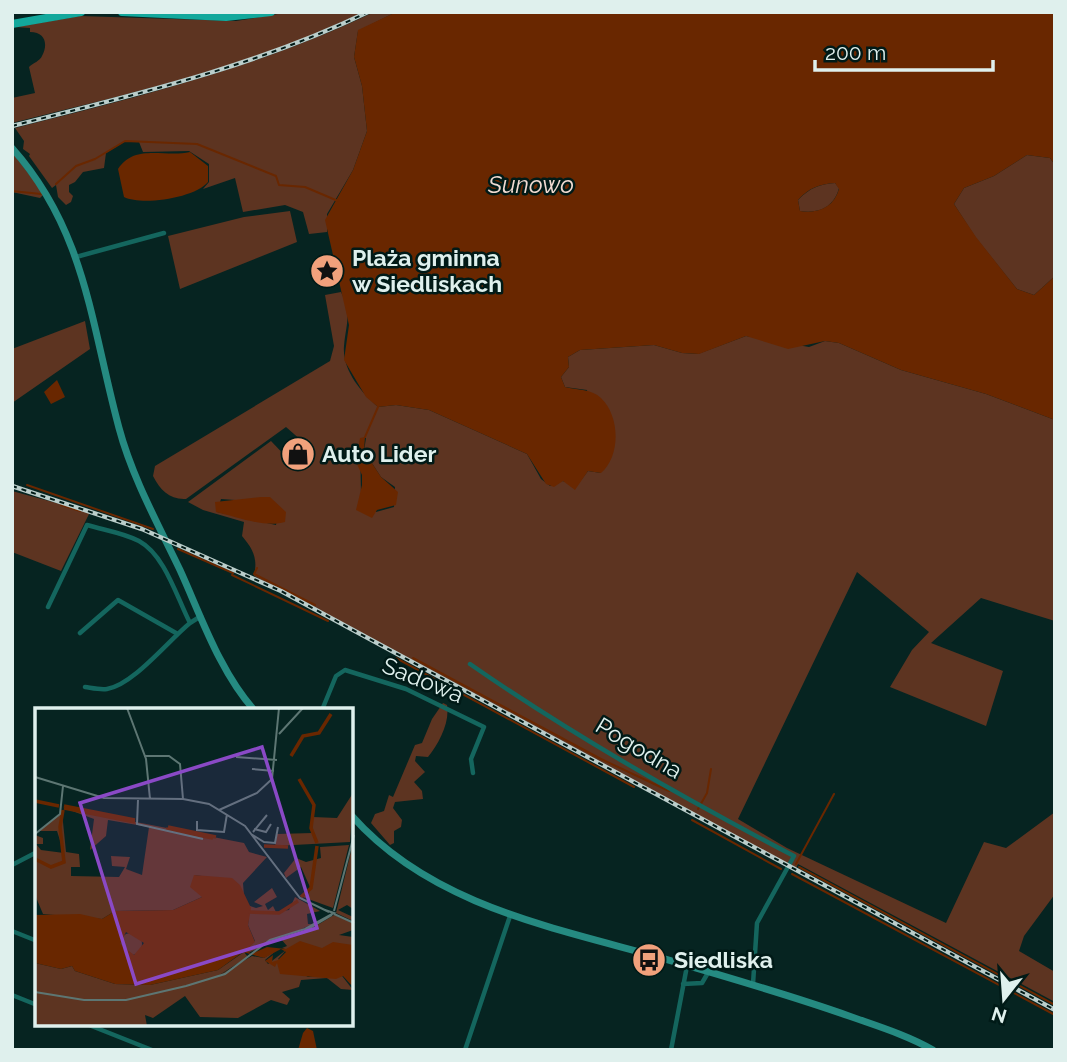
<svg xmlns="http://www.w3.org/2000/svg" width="1067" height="1062" viewBox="0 0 1067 1062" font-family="Raleway,sans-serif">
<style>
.green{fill:#5d3421;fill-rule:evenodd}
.water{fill:#692700;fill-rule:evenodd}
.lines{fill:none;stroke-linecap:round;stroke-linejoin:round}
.stream{stroke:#692700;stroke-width:2}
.street{stroke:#14665e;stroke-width:4.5}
.secondary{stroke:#258a81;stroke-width:7}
.primary{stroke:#13a89c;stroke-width:8}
.rail-casing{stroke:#bacdca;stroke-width:4.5}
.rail{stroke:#001a17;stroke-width:2;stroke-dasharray:5;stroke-linecap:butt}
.labels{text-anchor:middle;stroke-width:5;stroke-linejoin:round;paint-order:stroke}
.poi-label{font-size:23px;font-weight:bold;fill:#dff0ed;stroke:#001a17;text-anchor:start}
.street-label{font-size:23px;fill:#dff0ed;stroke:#001a17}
.water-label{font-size:24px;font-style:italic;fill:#f1dbd2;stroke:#001a17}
.inset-river{fill:none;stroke:#692700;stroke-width:3.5}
.inset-road{fill:none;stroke:#5d7673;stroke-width:2}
.view{fill:#8a49c6;fill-opacity:0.15;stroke:#8a49c6;stroke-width:3.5}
.inset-edge{fill:none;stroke:#dff0ed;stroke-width:3.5}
</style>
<rect width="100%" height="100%" fill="#062421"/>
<!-- green -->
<path class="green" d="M290,12H363C251,67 132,93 12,123V98L35,93L29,67C33,63 40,61 42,56C48,45 46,32 30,32V28L15,27L80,16L236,21Z
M374,12H396L358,31L354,57L362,86L367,131L353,170L327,214V232L309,234L303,212L285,205L243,212L235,178L203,189L209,182V164L189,151L143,152L139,142H124L106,153L104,168L83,172L75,182L69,185V192L73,196L71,202L66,205L58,197L56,185L52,188L29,156L30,154L23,149L24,141L15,128C141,96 256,68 374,12Z
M12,152L44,194L40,198L12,192Z
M1027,155L1050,158L1055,165V276L1034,295L1017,289L976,238L954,204L964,188L994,176Z
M835,183L839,188C834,207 819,214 800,211L798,200C810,188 819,184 835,183Z
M290,211L297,242L180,289L168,236L244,217Z
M341,292C352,316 346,323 344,346C342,370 361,392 378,407L396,405L429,410L527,454L541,479L550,486L562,481L578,484L588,471L601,473L587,390L565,387L561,377L569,367L568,357L580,350L654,345L682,353L698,354L746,336L809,347L825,341L839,343L901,370L986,394L1055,420V621L981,598L931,643L1003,671L986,726L890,687L912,650L929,632L857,572L738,819L787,848L946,923L984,842L1006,848L1055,812V894L1024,936L1019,951L1055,972V1002L798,864L796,868L254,576C258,558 253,549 242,536L244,522L203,510L188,502L271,441L293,464L310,448L286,427L186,499C170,500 160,490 153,476L155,466L330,361L334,346L325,295ZM366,438L364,451L381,477L395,487L394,507L376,512L361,495L360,439ZM221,499L275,503L279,509L276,525L217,512Z
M85,321L90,349L12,403V349Z
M12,491L90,512L61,571L12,552Z
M443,703L447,705C450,723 439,743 428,757L416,756L415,761L425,772L414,782L422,791L423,799L395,802L393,808L402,820L401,827L394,831V843L390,845L371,823L375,814L384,811L389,795L393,797L415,745L422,743L432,719Z"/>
<!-- water -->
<path class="water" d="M396,12H1055V165L1050,158L1027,155L994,176L964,188L954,204L976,237L1017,289L1034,295L1055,276V420L986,394L901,370L839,343L825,341L788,349L746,336L699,354L682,353L654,345L580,350L568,357L569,367L561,377L565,387C577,390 592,389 601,398C620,416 621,456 601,473L588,471L575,490L563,481L554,487L546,484L527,454L429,410L396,405L378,407L366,397L344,360L349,325L325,220L353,170L367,131L362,86L354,57L358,30ZM835,183L839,189C834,207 818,214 800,211L798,200C809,188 819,184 835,183Z
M190,152L208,166V182C195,198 142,206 124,197L118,169C135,143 165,158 190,152Z
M57,380L65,397L51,404L44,392Z
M365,437L364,451L381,477L398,492L396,505L377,510L372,518L356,510L362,485V475L356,462L360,438Z
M261,497H270L286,512L285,522C265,528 237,517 216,512L215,502Z
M307,1028L313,1031L317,1050H298L303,1033Z"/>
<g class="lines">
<!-- stream -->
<path class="stream" d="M56,184L76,166L95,159L125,141L197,144L276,176L279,185L305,187L338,201
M12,191L41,194
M365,437L378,407
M27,485L153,529
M61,505L80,511
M178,549L233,573
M257,568L254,574L315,605
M232,575L328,621
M396,658L634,787
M413,658L601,759L669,791
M698,809L707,793L711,769
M692,820L781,869
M796,864L834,794
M799,867L1055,1005
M792,874L1055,1015"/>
<!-- street -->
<path class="street" d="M76,257L164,233
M48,607L87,525C104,530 124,533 139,541C165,555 177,598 190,623L201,616
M80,633L118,600L176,633
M470,664C572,735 683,798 794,856L757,923L753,984
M85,687C92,688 100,690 107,689C133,685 168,641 190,623
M322,710L336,676L345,670L406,689L484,727L471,759L473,773
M12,865L37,852
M12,931L37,941
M683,984L702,983L709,971
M12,995L37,1005
M89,1025L152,1050
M465,1050L510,916
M671,1050L687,966"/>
<!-- secondary -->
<path class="secondary" d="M12,148C86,231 91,325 119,428C132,477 158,524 180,570C201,616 220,672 254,710
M352,816C428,902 545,926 651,955C717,974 784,993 849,1016C877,1026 907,1035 933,1050"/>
<!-- primary -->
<path class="primary" d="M122,12L226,17L271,12
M12,24L81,12"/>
<!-- rail casing -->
<g class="rail-casing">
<path id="rail" d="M12,126C134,95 254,67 368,12
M12,486L142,529L281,591L1055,1010"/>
</g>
<!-- rail -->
<use href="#rail" class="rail"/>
</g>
<!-- icons -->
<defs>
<g id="sight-disc" transform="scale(1.75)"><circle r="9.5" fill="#f1a17c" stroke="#001a17"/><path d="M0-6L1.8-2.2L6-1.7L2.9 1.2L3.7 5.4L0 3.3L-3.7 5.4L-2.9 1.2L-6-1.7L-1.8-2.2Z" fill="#111"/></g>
<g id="shop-disc" transform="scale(1.75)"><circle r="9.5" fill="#f1a17c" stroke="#001a17"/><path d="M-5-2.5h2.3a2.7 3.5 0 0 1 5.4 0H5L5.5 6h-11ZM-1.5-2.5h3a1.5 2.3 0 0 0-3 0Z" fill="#111"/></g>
<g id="bus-disc" transform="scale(1.75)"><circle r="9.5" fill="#f1a17c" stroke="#001a17"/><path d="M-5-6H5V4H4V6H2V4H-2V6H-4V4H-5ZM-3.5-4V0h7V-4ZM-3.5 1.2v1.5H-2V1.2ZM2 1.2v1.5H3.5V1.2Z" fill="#111"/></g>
</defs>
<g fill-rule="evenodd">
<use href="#sight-disc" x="327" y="271"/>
<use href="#shop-disc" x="298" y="454"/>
<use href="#bus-disc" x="649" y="960"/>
</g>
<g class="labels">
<!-- poi labels -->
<g class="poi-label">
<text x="352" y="266">Plaża gminna<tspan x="352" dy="26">w Siedliskach</tspan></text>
<text x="322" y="462">Auto Lider</text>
<text x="674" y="968">Siedliska</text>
</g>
<!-- street labels -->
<g class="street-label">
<text transform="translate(423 680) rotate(22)" y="8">Sadowa</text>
<text transform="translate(639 748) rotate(31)" y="8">Pogodna</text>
</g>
<!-- water labels -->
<g class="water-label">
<text x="531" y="193">Sunowo</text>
</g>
</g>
<!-- overview -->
<g transform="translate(35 708)">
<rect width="318" height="318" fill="#062421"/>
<path d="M318,85L315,134L240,138L242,126L277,125L278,109L302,110ZM29,100L209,135L214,144L232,149L208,175L209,188L194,172L160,167L167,189L138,202L80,203L67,211L8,206L0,187V127L8,130V136H1L6,142L29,145L22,123H4L27,104L31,144L44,146L45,159H36V168L84,169L90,159L77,158L76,148L95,149L91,161L107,167L114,119L73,112L71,128L55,142L59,111ZM318,135V201L312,197L303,202L318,209L316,212L301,205ZM314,137L298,200L265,188L273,187L275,179L266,159L251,170L249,165L261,150L271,154L286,150L285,139ZM237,180L242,189L230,196L233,202L238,198L241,204L254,202L260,189L285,203L272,206L273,216H278L213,245L210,242L220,233L213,217L215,198L221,200L228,198L219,194ZM299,207L318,215V222L304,227L318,229V239L290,241H250L247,240L252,238L246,231L271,224ZM85 236a11 11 0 1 1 22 0a11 11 0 1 1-22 0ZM243,241L230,252L233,256L251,242L243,251L273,269L290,267L298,270L304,264L318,282L306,281L292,270L266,272L264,279L247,284L255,291L252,297L236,292L203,310L165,309L150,288L118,310L110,307L112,318H0V255L26,261L37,258L40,263L80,276L115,277L183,262L209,244L213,249L178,271L217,248L229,250Z" fill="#5d3421"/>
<path d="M159,167L197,170L205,177L216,200L213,217L220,234L211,242L216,246L232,239L251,241L265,233L287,240L298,234L318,237V279L308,268L301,271L245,266L242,255L240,259L230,253L238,247L237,254L243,252L251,244L246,241L229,250L208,244L183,262L115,277L80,276L40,263L37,258L26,261L0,255V207L45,206L67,211L80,203L138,202L167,189L155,179ZM91,224L109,235L99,247L85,236Z" fill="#692700" fill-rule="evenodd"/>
<path class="inset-river" d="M256,48L268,28L284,25L296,6M264,71L279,97L276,120L282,135M0,93L24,98M29,98L100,112M29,100L100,114M133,119L181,129M131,121L178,130M229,138L253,139M0,151L16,159L29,154L25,119L28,102M266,189L276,180L282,138M214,204L244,205L263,193"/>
<path class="inset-road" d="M92,0L111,51L115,91M244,26L268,0M109,48H134L145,56L148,91M201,49L242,52M217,61L239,63M0,69L69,90L148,91L174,96L210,118L265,190L294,204M103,92L102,116L168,131M184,102L222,85L237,71L244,0M162,113V122L189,124L192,106M219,121L231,124L236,116M218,124L232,107M0,126L25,106L28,78M216,126L229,134L240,135L243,119M299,203L319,127M299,206L319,215M270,223L297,207M0,284L49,292H91L151,278L190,266L235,232L270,221L299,205L290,202"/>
<path class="view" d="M227,39L282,220L101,276L45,95Z"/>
<rect width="318" height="318" class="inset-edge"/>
</g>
<!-- border -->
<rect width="1067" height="1062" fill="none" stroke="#dff0ed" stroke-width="28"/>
<!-- north arrow -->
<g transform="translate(1004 999) rotate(197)" stroke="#001a17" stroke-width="5" paint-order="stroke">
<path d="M0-5L12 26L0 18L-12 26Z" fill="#dff0ed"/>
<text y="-10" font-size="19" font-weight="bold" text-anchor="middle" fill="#dff0ed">N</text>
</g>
<!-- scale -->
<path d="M815 60v10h178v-10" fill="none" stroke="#dff0ed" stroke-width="3.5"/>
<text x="825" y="60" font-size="21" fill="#dff0ed" stroke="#001a17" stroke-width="5" paint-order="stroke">200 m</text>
</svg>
